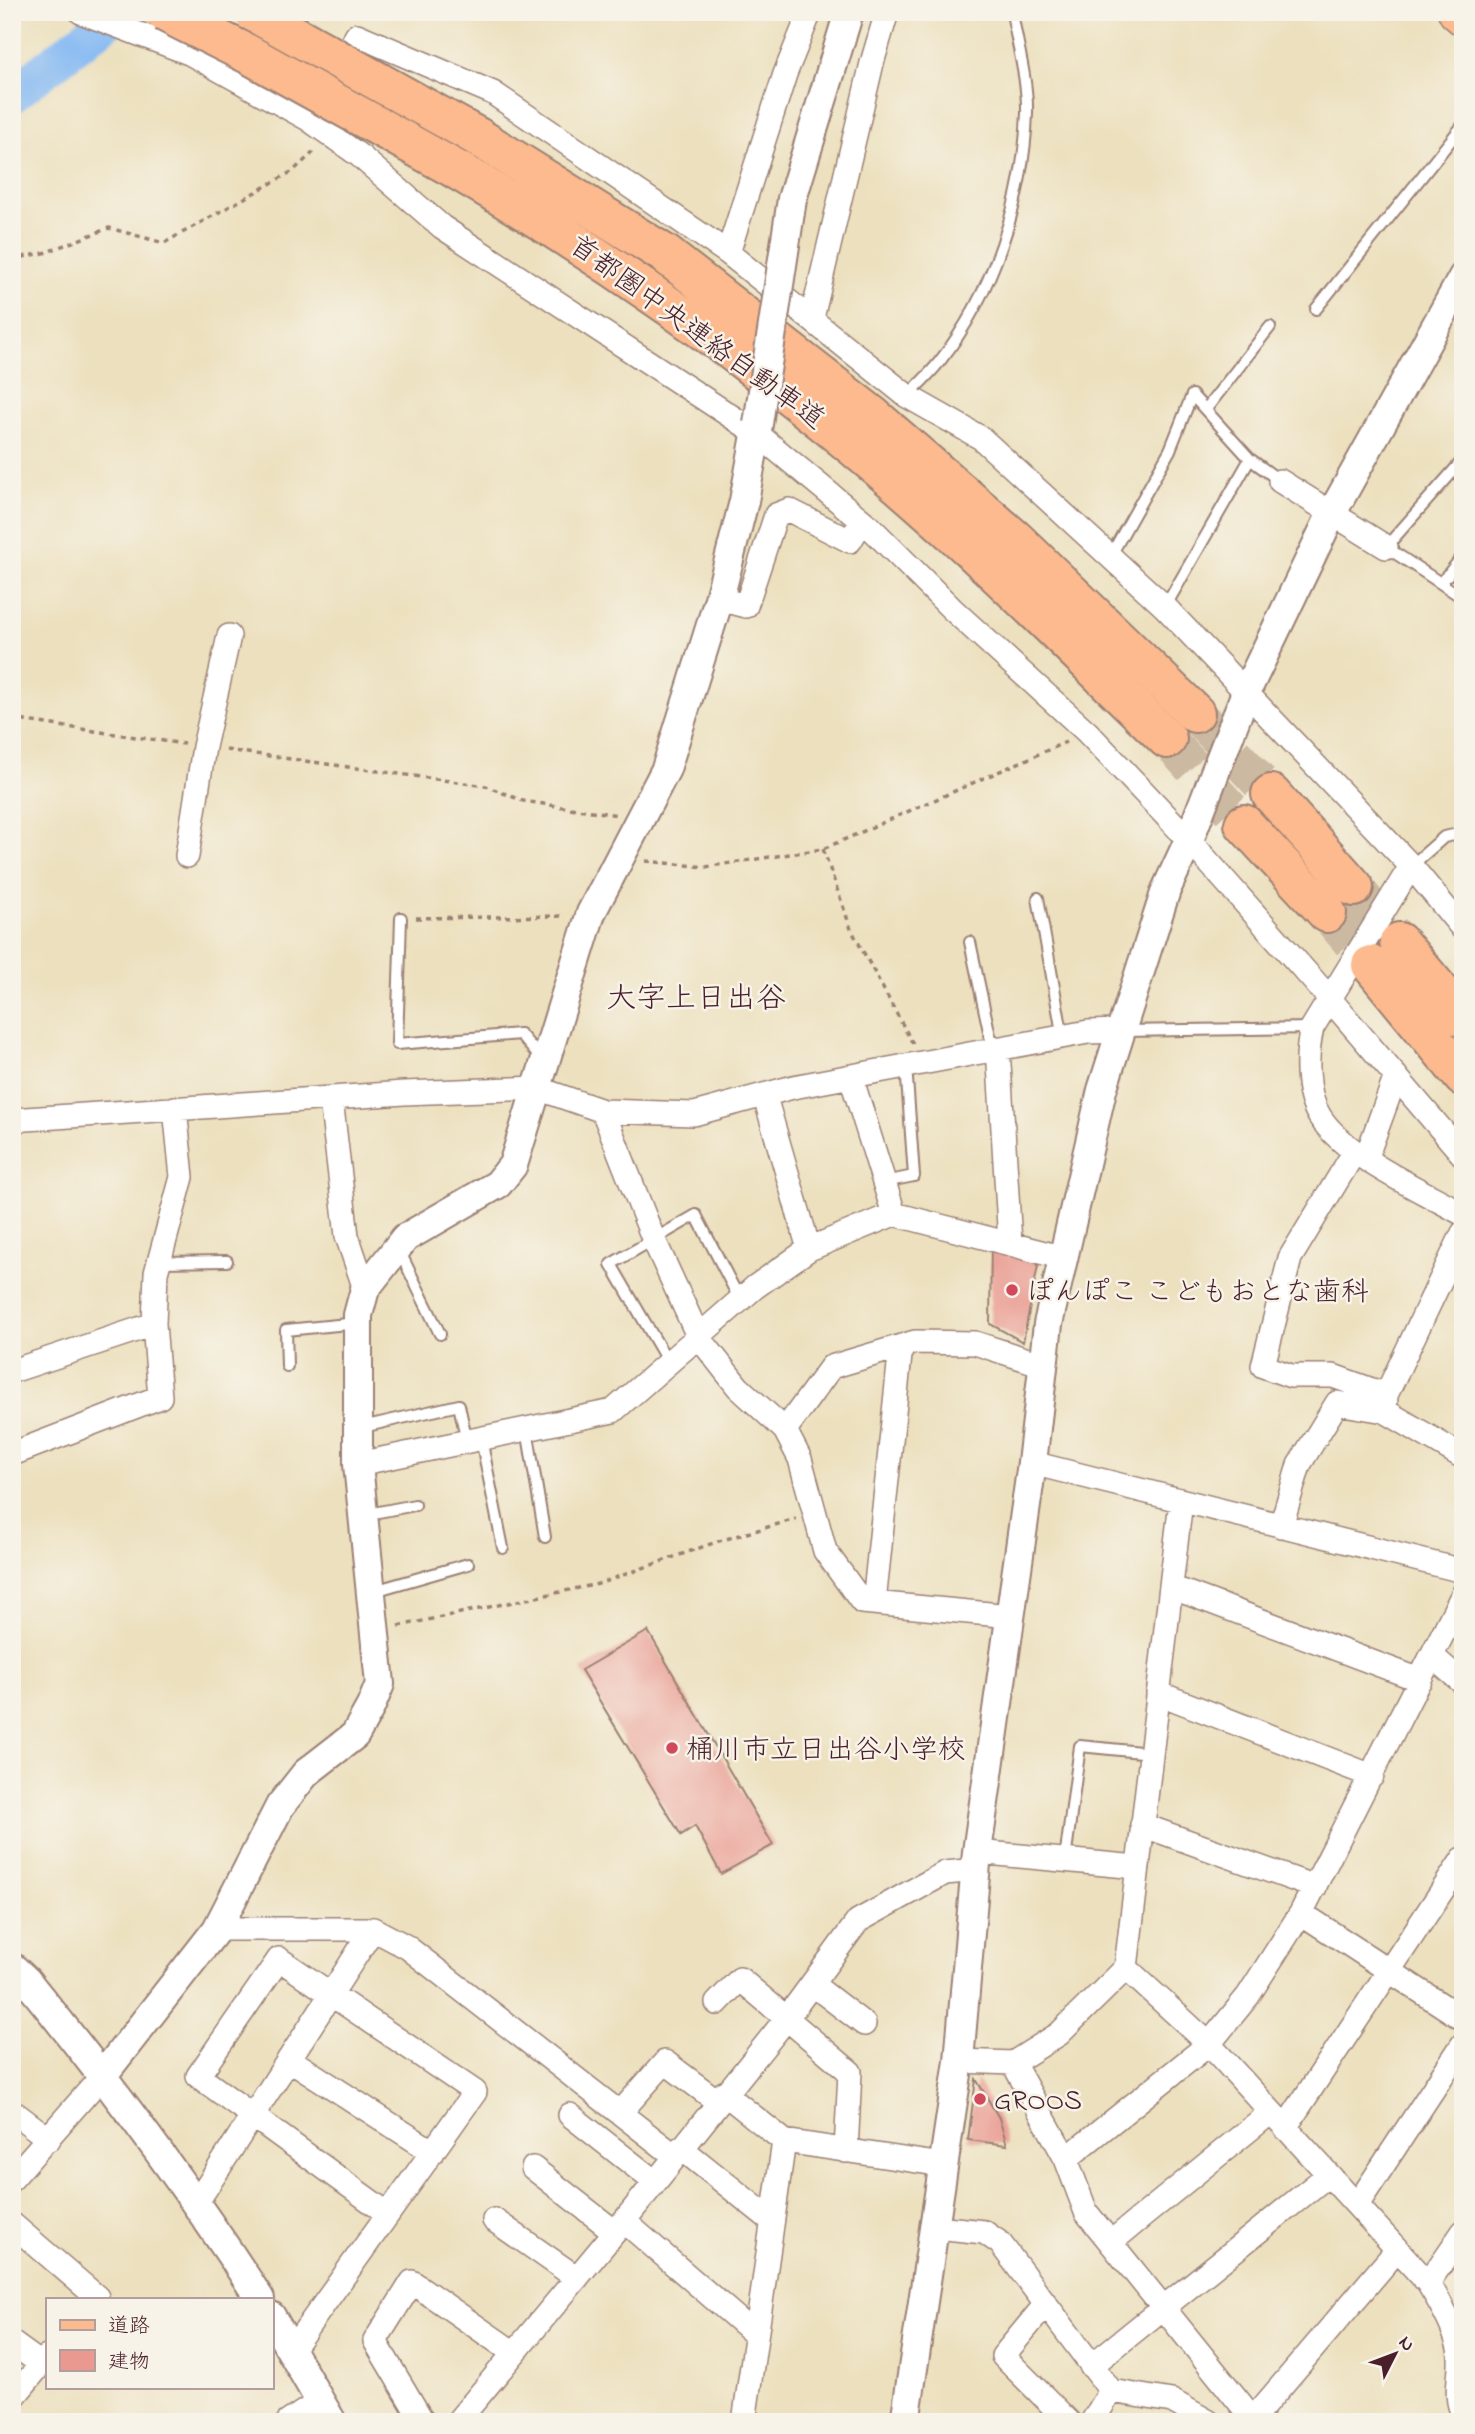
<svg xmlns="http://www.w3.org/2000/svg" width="1475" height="2434" viewBox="0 0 1475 2434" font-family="'Indie Flower','Klee One',sans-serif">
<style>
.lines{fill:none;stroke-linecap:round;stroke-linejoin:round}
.river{stroke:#85b9f3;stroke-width:37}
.building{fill:#e9998f}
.motorway-tunnel{stroke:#ccb9a1;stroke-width:38;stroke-dasharray:38 19;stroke-linecap:butt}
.service-casing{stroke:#9b8074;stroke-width:14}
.minor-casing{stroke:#9b8074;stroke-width:26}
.tertiary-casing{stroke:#9b8074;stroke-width:32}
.primary-casing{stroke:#9b8074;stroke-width:38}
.motorway-casing{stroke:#9b8074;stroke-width:42}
.path{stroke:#9b8074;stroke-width:3.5;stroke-dasharray:5 5;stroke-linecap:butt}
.service{stroke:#fff;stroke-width:10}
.minor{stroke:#fff;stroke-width:23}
.tertiary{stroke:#fff;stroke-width:28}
.primary{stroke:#fcba8e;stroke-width:35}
.motorway{stroke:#fcba8e;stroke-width:38}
.tertiary-bridge-casing{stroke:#9b8074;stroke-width:32;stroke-linecap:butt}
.motorway-bridge-casing{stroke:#9b8074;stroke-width:42;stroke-linecap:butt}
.tertiary-bridge{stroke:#fff;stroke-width:28}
.motorway-bridge{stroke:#fcba8e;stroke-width:38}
.poi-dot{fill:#d1495b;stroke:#f7f3e8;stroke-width:2.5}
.labels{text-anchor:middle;stroke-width:5;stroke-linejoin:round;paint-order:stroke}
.street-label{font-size:28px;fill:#4a1f2b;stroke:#f7f3e8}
.poi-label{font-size:28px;fill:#4a1f2b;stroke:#f7f3e8;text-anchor:start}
.neighbourhood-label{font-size:30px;fill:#4a1f2b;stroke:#f7f3e8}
</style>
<rect width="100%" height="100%" fill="#f7f3e8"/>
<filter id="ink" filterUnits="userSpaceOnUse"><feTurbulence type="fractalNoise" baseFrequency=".0143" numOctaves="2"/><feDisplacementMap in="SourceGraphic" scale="14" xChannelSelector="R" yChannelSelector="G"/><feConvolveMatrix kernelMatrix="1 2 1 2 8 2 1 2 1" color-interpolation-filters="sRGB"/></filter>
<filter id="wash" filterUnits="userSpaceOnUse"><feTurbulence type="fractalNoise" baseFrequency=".00686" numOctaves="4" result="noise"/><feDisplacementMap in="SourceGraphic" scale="28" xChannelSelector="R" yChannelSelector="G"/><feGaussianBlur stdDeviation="1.57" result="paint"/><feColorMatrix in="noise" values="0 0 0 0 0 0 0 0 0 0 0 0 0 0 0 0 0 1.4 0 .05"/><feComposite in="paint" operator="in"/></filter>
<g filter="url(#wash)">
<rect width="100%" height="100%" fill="#ece0be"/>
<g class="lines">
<!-- river -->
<path class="river" d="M12,95L119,12"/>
</g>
<g id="blocks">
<!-- building -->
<path class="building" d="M991,1243L1040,1255L1023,1342L990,1324Z
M648,1631L773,1845L721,1874L695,1826L681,1835L581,1670Z
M976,2079L999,2118L1007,2145L968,2140Z"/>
</g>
</g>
<g filter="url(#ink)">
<use href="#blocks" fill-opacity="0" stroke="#9b8074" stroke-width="2"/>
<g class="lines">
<!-- motorway-tunnel -->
<path class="motorway-tunnel" d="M1195,713L1271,794
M1167,739L1244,824
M1354,887L1399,942
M1327,913L1371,965"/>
<!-- service casing -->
<g class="service-casing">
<path id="service" d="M1316,309L1463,125
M907,396C918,385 930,374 940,361C993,294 1024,198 1027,113C1028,81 1017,44 1012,12
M1206,409L1270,327
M1463,460L1386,547L1463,598
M1111,555L1170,450L1192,395L1250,459L1280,481
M1441,583L1463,556
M1165,607L1250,459
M1411,866L1444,837L1463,833
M1038,898L1063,1038
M401,918L397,1044L520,1034L543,1061
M970,942L990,1036L998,1048
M1124,1031L1312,1028
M884,1182L914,1176L906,1065
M399,1250L440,1334
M159,1262L227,1261
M668,1362L611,1264L696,1215L740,1300
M287,1366L286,1330L358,1323
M358,1428L459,1405L467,1442
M527,1429L545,1537
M481,1439L503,1548
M363,1515L415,1505
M374,1591L468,1564
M1065,1860L1080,1746L1151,1753"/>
</g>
<!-- minor casing -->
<g class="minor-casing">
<path id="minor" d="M81,12L189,53L308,119L357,35L493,93L728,253L907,396L981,438L1165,607L1411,866L1463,929
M308,119L360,156L442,227L755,432L871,528L952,609L1087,732L1189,840L1329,998L1463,1155
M728,253L785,74L810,12
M812,318L872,63L887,12
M1280,481L1386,547
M719,599L746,606L776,515L789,510L850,541L862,521
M187,856L204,747L229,636
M1411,866L1312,1028C1306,1053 1305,1094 1320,1117C1348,1159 1420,1189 1463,1214
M998,1048L1010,1243
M851,1077L894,1214
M765,1097L809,1249
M331,1099L347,1236L365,1289
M603,1111L653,1238L698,1336L738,1387L785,1430L800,1459L825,1551L862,1602L1011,1616
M12,1120L404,1093L537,1088L603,1111L694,1114L793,1087L1088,1032L1121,1031
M1355,1151L1290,1258L1263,1366L1291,1376H1333L1386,1395
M1366,1158L1396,1076
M1463,1233L1386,1395L1385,1411L1463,1457
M12,1371L154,1324
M785,1430L831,1367L915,1342L975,1343L1043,1365
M12,1454L160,1397L154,1324L156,1273L182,1177L175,1108
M1032,1463L1463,1571
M358,1464L613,1411L755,1287L809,1249L894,1214L1064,1258
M1281,1526L1299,1465L1337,1403L1385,1411
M1171,1587L1420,1680
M874,1603L901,1346
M1432,1656L1463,1683
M1158,1693L1372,1776
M1142,1825L1315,1887
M977,1852L1137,1867
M1301,1913L1463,2019
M217,1929H373L407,1947L675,2156
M1126,1968L1209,2044L1428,2283C1440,2302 1454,2326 1459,2348C1464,2371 1452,2394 1463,2413
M812,1984L864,2024
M717,2003L740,1979L850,2072L846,2151
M289,2059L433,2152
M959,2061L1013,2063L1059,2034L1126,1968L1181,1501
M1013,2063L1066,2159L1086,2212L1253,2419
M724,2093L784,2141L943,2165
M12,2111L49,2139
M620,2113L665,2062L717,2101
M570,2115L655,2182
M1285,2128L1463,1859
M681,2148L771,2220
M1066,2159L1209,2044L1248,1996L1301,1913L1463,1594
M533,2168L615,2232
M12,2179L103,2075
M197,2202L373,1929
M1357,2205L1463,2044
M494,2220L577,2278
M624,2221L756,2335
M12,2224L97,2297L94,2299
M936,2227L984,2232L1000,2243L1111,2391L1172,2401L1209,2422
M1111,2242L1271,2112
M1428,2283L1463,2232
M1046,2304L1003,2356L1069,2422
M12,2343L41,2364
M292,2349L475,2092L279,1959L198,2076L388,2214
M1091,2366L1328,2175
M12,2399L47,2357
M288,2422L320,2401
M423,2422L375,2341L412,2282L514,2353
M457,2422L624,2221L787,2018L858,1921L945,1873L976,1870
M744,2422L784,2141
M1092,2422L1111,2391
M1256,2422L1253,2419L1397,2250"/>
</g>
<!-- tertiary casing -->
<g class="tertiary-casing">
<path id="tertiary" d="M792,199L849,12
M12,1967L27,1981C110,2083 188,2188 260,2299
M103,2075L217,1929L280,1806L306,1773L355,1735L371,1706L380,1684L358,1464V1315L365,1289L405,1238L498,1184L513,1165L591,913L666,769L719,599L744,501L758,424
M271,2316L332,2422
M905,2422L959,2061L977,1852L1032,1463L1048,1324L1102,1090L1166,890L1189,840L1246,692L1332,513L1463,277"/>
</g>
<!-- primary casing -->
<g class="primary-casing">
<path id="primary" d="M1456,12L1463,18"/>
</g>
<!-- motorway casing -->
<g class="motorway-casing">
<path id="motorway" d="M478,137L665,254L873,416L1015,539L1195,713
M457,170C606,257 749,358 881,470C981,554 1073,649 1167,739
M1271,794L1354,887
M1244,824L1327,913
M1399,942L1463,1018
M1371,965L1463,1077"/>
</g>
<!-- path -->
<path class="path" d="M12,259L44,253L109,228L164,243L293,171L316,150
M12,505L16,509L12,551
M12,719L184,744
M226,750L486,786L523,801L618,815
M823,849L851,929L913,1044
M646,861L705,867L823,849L1066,742
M416,918L566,916
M399,1626L598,1584L719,1541L796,1519"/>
<!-- service -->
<use href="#service" class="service"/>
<!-- minor -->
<use href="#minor" class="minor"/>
<!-- tertiary -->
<use href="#tertiary" class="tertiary"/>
<!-- primary -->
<use href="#primary" class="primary"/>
<!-- motorway -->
<use href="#motorway" class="motorway"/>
<!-- tertiary-bridge casing -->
<g class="tertiary-bridge-casing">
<path id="tertiary-bridge" d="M758,424L792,199"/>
</g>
<!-- motorway-bridge casing -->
<g class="motorway-bridge-casing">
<path id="motorway-bridge" d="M164,12L248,54L457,170
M253,12L478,137"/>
</g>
<!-- tertiary-bridge -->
<use href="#tertiary-bridge" class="tertiary-bridge"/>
<!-- motorway-bridge -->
<use href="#motorway-bridge" class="motorway-bridge"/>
</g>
</g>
<!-- markers -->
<g class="poi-dot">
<circle cx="1012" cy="1290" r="7"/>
<circle cx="672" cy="1748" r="7"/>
<circle cx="980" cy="2099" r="7"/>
</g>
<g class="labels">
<!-- street labels -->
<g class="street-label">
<text transform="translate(698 331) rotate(36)" y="10">首都圏中央連絡自動車道</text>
</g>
<!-- poi labels -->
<g class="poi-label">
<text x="1026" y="1300">ぽんぽこ こどもおとな歯科</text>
<text x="686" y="1758">桶川市立日出谷小学校</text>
<text x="994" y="2109">GROOS</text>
</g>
<!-- neighbourhood labels -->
<g class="neighbourhood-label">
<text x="696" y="1007">大字上日出谷</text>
</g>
</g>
<!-- margin -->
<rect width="1475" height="2434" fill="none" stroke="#f7f3e8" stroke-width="42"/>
<!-- legend -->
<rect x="46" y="2298" width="228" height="91" fill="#f7f3e8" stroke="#b29e9c" stroke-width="2"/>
<rect x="60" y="2320" width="35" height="10" fill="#fcba8e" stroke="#b29e9c" stroke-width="2"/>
<text x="108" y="2332" font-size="21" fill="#4a1f2b">道路</text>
<rect x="60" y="2350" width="35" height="21" fill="#e9998f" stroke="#b29e9c" stroke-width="2"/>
<text x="108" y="2368" font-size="21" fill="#4a1f2b">建物</text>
<!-- north arrow -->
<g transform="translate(1395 2354) rotate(48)" stroke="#f7f3e8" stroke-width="5" paint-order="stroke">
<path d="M0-5L12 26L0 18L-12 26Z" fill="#4a1f2b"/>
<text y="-10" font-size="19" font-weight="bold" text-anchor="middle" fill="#4a1f2b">N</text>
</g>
</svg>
